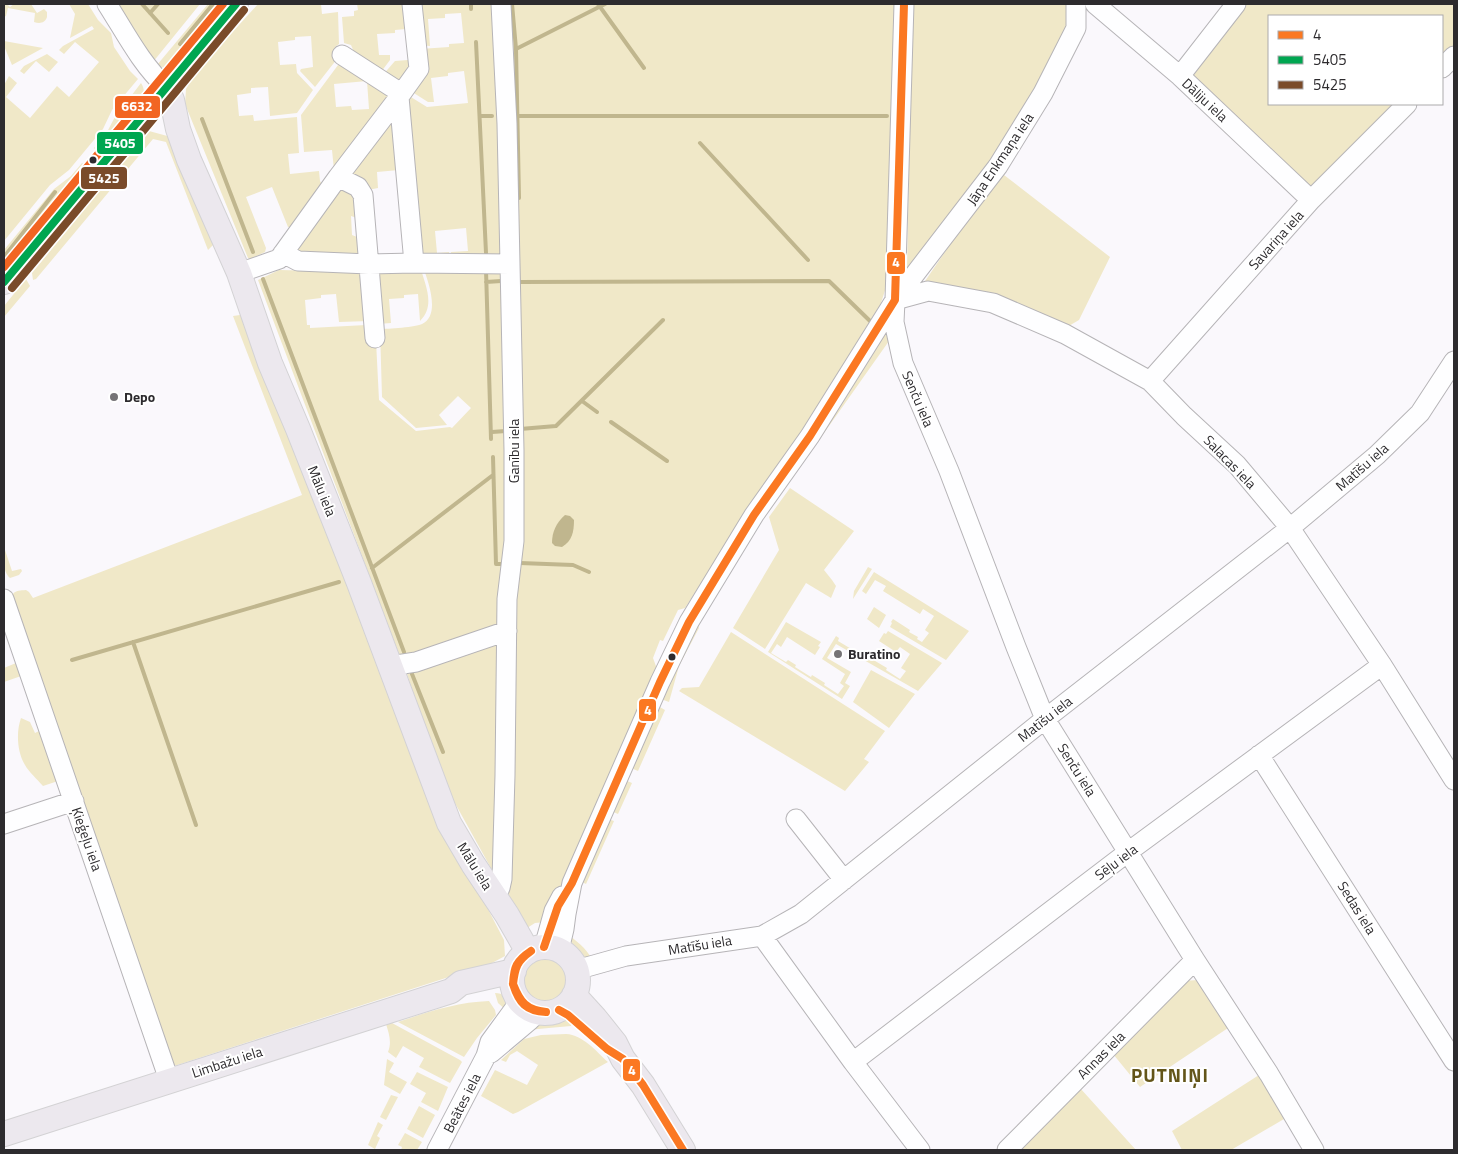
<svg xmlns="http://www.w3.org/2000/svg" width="1458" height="1154" viewBox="0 0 1458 1154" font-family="'Titillium Web',sans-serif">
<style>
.green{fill:#f0e8c8;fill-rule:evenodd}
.water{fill:#c0b68e}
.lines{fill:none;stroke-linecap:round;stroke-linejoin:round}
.stream{stroke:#c0b68e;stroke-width:4}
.minor-casing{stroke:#b6b4b7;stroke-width:21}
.major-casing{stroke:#d3d2d4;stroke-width:26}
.minor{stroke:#fefeff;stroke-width:19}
.major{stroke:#ece8ee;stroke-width:24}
.bus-1-casing{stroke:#fff;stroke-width:11}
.bus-2-casing{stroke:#fff;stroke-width:11}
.bus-3-casing{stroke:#fff;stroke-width:11}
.bus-4-casing{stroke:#fff;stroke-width:11}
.bus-1{stroke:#fb7822;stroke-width:8}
.bus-2{stroke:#00a651;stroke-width:8}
.bus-3{stroke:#7a4b2a;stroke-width:8}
.bus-4{stroke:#f26522;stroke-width:8}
.bus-dot{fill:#2d2b2e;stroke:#fff;stroke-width:2}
.poi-dot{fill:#757376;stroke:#fff;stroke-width:2}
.labels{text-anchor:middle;stroke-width:4;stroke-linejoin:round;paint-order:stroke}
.street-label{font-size:14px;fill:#2d2b2e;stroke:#fff}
.poi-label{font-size:14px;font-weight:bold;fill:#2d2b2e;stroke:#fff;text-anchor:start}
.district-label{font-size:19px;font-weight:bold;letter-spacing:1px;fill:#635519;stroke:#fff}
.line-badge{stroke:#fff;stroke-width:2}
.badge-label{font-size:14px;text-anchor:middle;font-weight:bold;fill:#fff}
</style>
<rect width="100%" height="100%" fill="#faf8fc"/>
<!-- green -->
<path class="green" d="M4,4H7L10,7L14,4H31L37,13L44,9L47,12V17C45,23 40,24 34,22L35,13L8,8L6,16L4,17Z
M69,4H88L98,20L111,33L114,47L130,71L138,79L112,110L103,129L69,170L50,185L4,241V85L9,76L17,83L6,97L30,118L57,86L69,97L99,62L75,42L64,54L59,50L63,46L94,29L92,26L70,38L75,14Z
M116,4H200L153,62Z
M208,4H223L169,67L164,68L157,65Z
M258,4H321L322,14L338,12L339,44L335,47L334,54L337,59L315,87L300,71L301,69L313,67L311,36L295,37V40L278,42L280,65L296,64L297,73L313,90L297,113L270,116L268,87L251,88V93L237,95L239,116L253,115L254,121L297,117L299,153L288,154L290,174L319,171L320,181L322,185L291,228L288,227L272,187L246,197L266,248L265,252L250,259L248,258L185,104L186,89L191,80L218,48Z
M357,4H403L415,68L404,86L381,77L395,61L408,60L406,29L395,30V33L377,34L379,55H390V60L378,76L354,52L351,45L344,43L342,17L354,16V11L358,10Z
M419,4H494L502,256L451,258V252L468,251L466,228L435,231L437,253L449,252V258L417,259L406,94L427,107L468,103L464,71L448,73V76L431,78L434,102H428L409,90L420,49L449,47V44L464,43L461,13L445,14V18L428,19L430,46L420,45Z
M503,4H898L890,275L880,306L856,352L769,480L685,608L678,610L663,641L660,640L653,658L657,669L546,922L535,923L527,928L507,892Z
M912,4H1068V28L996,163L907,270Z
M1236,4H1454V56L1442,68V16H1269V104H1407L1311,200L1180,76Z
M4,41L43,48L12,65L4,46Z
M47,54L58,62L49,72L36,61L24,74L20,71L24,66Z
M341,61L394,93L334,170L332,150L304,152L301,115ZM367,81L369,109L352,110L351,106L336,107L334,84Z
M141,83C148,94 141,102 133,111L129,108L128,100Z
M122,107L131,114L116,129L97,151L94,148L106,134L117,113Z
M392,111L399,170L377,172L378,188L368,190L344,175Z
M149,131L171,137L215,243L208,250L166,142L153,139L36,279L33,280L32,273Z
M82,163L85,165L73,179L67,192L4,266V250L54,189L71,176Z
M1004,175L1110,257L1079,320L1067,327L921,287L962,227Z
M337,187L358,193L360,219L351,216L352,235L362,239L361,254H299L297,248Z
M420,266C425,285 436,305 420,321L418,294L404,295V298L389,299L391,323L378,324V267Z
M423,267L496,268L502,274L507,531L497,628L412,655L399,654L258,280L279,270L365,272L370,321L339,322L336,294L321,295V298L305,300L307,325H310V328L366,325L376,341L379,400L416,431L450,427L452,428L471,408L458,396L439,415L447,425L416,428L382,397L380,329C387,329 417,327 422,324C441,315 428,281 423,267Z
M26,279L30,286L4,317V306Z
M240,315L244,317L440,817L504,940L505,956L492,963L174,1066L11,604C12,591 14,591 26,590L29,592L33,598L302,495L233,316Z
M887,329L889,341L764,518L763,513Z
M790,488L854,531L824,570L832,580L836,586L831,598L806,583L765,649L733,628L779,550L769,517Z
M4,547L12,571L21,569L22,571L19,575L10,578C2,571 4,557 4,547Z
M868,567L872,569L853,599L854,591Z
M874,572L969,631L946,660L890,627L892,623L891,622L893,619L910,630L909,632L918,637L917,639L922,642L929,633L925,630L934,616L923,609L920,614L883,591L886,586L875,580L866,594L862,591Z
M874,607L886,615L879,628L867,619Z
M786,622L821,642L818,646L820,647L815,655L787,637L781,647L777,644L771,653L786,662L788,660L796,665L795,667L811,677L812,675L825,683L824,685L838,694L844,686L840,683L845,674L822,659L836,636L839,638L838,641L863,656L865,655L887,668L886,670L900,679L906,671L901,668L910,654L900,647L896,652L879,641L884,633L886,634L888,631L942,663L918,691L836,644L827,658L851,672L845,683L850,686L842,699L768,652Z
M698,624L699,628L679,666L669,702L661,699Z
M731,632L885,731L864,759L869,762L845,791L679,691L682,688L699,687Z
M501,642L497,879L446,787L407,674Z
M16,663L24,675L4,682V668Z
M871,670L915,694L889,728L853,702Z
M658,706L665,710L638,771L631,768Z
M21,718L30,722L35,733L41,730L61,780L43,786C37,779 29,772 25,765C17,752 16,732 21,718Z
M625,780L632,783L618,814L611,811Z
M608,819L614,821L586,884L580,881Z
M566,934C575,939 587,949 591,958L580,959C571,953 567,946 566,934Z
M519 980a26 26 0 1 1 52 0a26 26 0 1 1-52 0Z
M1199,980L1228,1028L1140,1087L1113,1054L1182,981Z
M495,993C505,993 513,1001 507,1011L498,1003Z
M489,1001L495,1010L496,1015L477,1038L464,1057L398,1022C428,1012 457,1002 489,1001Z
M547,1017L567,1019L572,1023L571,1026L527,1030L536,1021Z
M389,1023H392L460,1060L462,1062L450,1083L419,1067L424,1058L403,1046L396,1058L388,1052C392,1042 389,1034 386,1024Z
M566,1034C583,1035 596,1051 608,1062L518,1112L513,1114L481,1096L495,1070L527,1085L538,1065L517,1051L510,1055L506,1062L501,1060L524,1039L541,1035Z
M387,1059L394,1063L389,1072L407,1082L400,1094L384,1085Z
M417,1072L448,1087L438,1111L421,1102L426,1093L410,1084Z
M1259,1075L1284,1119L1231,1150H1182L1172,1131Z
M1080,1088L1136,1150H1015Z
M391,1095L398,1097L386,1120L380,1117Z
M419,1106L435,1115L423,1138L407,1129Z
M378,1122L383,1125L377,1136L380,1138L375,1149L368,1145Z
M405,1133L422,1142L417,1150H401L402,1147L398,1145Z"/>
<!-- water -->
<path class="water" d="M565,515L570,516L574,520C574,532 572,541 562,547L555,546L552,543C552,532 556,523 565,515Z"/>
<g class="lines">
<!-- stream -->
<path class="stream" d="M142,4L168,33
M471,4V9
M512,4L516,49L519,198
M598,4L644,68
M150,13L158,4
M476,42L486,253
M180,44L213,4
M516,49L605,4
M480,116H492
M517,116H887
M202,119L253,252
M700,143L808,260
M4,257L55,192
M486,270L491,439
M263,279L404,652
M486,282L501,281
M519,282L829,281L870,321
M582,401L597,412
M611,422L667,461
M520,429L556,426L663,320
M492,432L506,431
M493,457L496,564H502
M520,563L573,565L589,572
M372,568L493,475
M133,642L196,825
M72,660L339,582
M412,674L443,752"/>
<!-- minor casing -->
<g class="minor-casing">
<path id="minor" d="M107,4C125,32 141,64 166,87
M1095,4L1180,76L1311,200
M342,55L401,93
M1442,68L1454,56
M1180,76L1236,4
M399,97L414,263
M338,177L358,187L363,195L375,338
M283,253L298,261L369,264L414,263L510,264
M239,273L279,259L338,177L399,97L419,69L412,4
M895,300L928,291L993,303L1065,334L1150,381L1184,416L1237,465L1290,528L1382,665L1454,780
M895,300L998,166L1043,93L1076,28V4
M895,301L894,322L903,363L949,471L1016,647L1045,719L1195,960L1269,1074L1314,1150
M1150,381L1311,200L1407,104
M4,599L169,1080
M390,666L416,662L507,631
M1259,755L1454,1061
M796,819L844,880
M4,824L74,801
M493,894L500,888L502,879L505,775L507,599L514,541V450L507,124L501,4
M762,936L853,1062L920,1150
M544,947L554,911L562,896
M559,950L564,929L566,914L572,883L660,682L689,622L754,515L810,436L895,300L904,4
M576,970L626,956L762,936L801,914L1045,719L1290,528L1377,455L1420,413L1454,361
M491,1053L529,1021L538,1012
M853,1062L1128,852L1382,665
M437,1150L486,1056L490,1042L520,1001
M1007,1150L1195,960"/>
</g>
<!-- major casing -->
<g class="major-casing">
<path id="major" d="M166,87L172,100L178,129L189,160L239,273L270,363L298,429L359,583L449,823L473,864L507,915L528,952
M4,282L236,4
M512 980a33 33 0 1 1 66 0a33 33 0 1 1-66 0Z
M574,995L595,1018L615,1043L623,1059L643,1085L683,1150
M4,1134L451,991L461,983L514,971"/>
</g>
<!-- minor -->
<use href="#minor" class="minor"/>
<!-- major -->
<use href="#major" class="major"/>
<!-- bus-1 casing -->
<g class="bus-1-casing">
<path id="bus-1" d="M544,947L558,906L572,883L660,682L689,622L754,515L810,436L895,300L904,4
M513,984C520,1002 526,1010 546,1012
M513,984C519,1003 526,1011 546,1012
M513,984C514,967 516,961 531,951
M513,984C515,967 517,961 531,951
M559,1010L568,1015L607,1049L623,1059L643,1085L683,1150"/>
</g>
<!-- bus-2 casing -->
<g class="bus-2-casing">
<path id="bus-2" d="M4,282L236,4"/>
</g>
<!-- bus-3 casing -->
<g class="bus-3-casing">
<path id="bus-3" d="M12,288L244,10"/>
</g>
<!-- bus-4 casing -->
<g class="bus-4-casing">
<path id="bus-4" d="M4,267L223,4"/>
</g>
<!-- bus-1 -->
<use href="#bus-1" class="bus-1"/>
<!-- bus-2 -->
<use href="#bus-2" class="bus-2"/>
<!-- bus-3 -->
<use href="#bus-3" class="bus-3"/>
<!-- bus-4 -->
<use href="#bus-4" class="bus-4"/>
</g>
<!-- markers -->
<g class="bus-dot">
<circle cx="93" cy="160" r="4.5"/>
<circle cx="672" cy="657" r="4.5"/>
</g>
<g class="poi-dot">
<circle cx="114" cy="397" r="5"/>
<circle cx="838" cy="654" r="5"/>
</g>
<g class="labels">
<!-- street labels -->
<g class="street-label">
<text transform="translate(1205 100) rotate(43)" y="5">Dāliju iela</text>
<text transform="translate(1000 159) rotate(-56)" y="5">Jāņa Enkmaņa iela</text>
<text transform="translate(1276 240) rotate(-48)" y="5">Savariņa iela</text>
<text transform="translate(918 399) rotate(67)" y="5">Senču iela</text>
<text transform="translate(514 451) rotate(-90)" y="5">Ganību iela</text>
<text transform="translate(1230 462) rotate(46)" y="5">Salacas iela</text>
<text transform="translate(1362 467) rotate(-41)" y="5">Matīšu iela</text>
<text transform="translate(322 491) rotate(68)" y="5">Mālu iela</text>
<text transform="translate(1045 719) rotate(-38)" y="5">Matīšu iela</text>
<text transform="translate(1077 770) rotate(58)" y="5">Senču iela</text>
<text transform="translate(87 839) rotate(71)" y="5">Ķieģeļu iela</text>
<text transform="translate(1116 862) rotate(-37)" y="5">Sēļu iela</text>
<text transform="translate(475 866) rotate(58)" y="5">Mālu iela</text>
<text transform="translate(1357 908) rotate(58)" y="5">Sedas iela</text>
<text transform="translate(700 945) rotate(-9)" y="5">Matīšu iela</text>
<text transform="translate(1101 1055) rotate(-45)" y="5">Annas iela</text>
<text transform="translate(227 1062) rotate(-18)" y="5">Limbažu iela</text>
<text transform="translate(462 1103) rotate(-63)" y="5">Beātes iela</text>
</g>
<!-- poi labels -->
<g class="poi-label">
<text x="124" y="402">Depo</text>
<text x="848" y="659">Buratino</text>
</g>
<!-- district labels -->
<g class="district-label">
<text x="1170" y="1082">PUTNIŅI</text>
</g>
</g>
<g class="line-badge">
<rect x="114" y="95" width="47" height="24" rx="5" fill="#f26522"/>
<rect x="96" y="131" width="48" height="24" rx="5" fill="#00a651"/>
<rect x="80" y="166" width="48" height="24" rx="5" fill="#7a4b2a"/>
<rect x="886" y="251" width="20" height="24" rx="5" fill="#fb7822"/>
<rect x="638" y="698" width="19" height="24" rx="5" fill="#fb7822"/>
<rect x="622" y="1058" width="19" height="24" rx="5" fill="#fb7822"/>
</g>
<g class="badge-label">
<text x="137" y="111">6632</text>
<text x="120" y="148">5405</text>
<text x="104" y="183">5425</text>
<text x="896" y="267">4</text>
<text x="648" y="715">4</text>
<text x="632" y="1075">4</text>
</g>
<!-- border -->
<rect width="1458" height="1154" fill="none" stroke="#2d2b2e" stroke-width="10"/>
<!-- legend -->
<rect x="1268" y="15" width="175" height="90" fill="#ffffff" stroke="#abaaab"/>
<rect x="1278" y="31" width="25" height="8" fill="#fb7822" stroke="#abaaab"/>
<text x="1313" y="40" font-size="15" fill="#2d2b2e">4</text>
<rect x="1278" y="56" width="25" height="8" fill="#00a651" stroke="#abaaab"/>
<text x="1313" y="65" font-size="15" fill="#2d2b2e">5405</text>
<rect x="1278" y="81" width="25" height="8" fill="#7a4b2a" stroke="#abaaab"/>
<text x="1313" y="90" font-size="15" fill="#2d2b2e">5425</text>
</svg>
